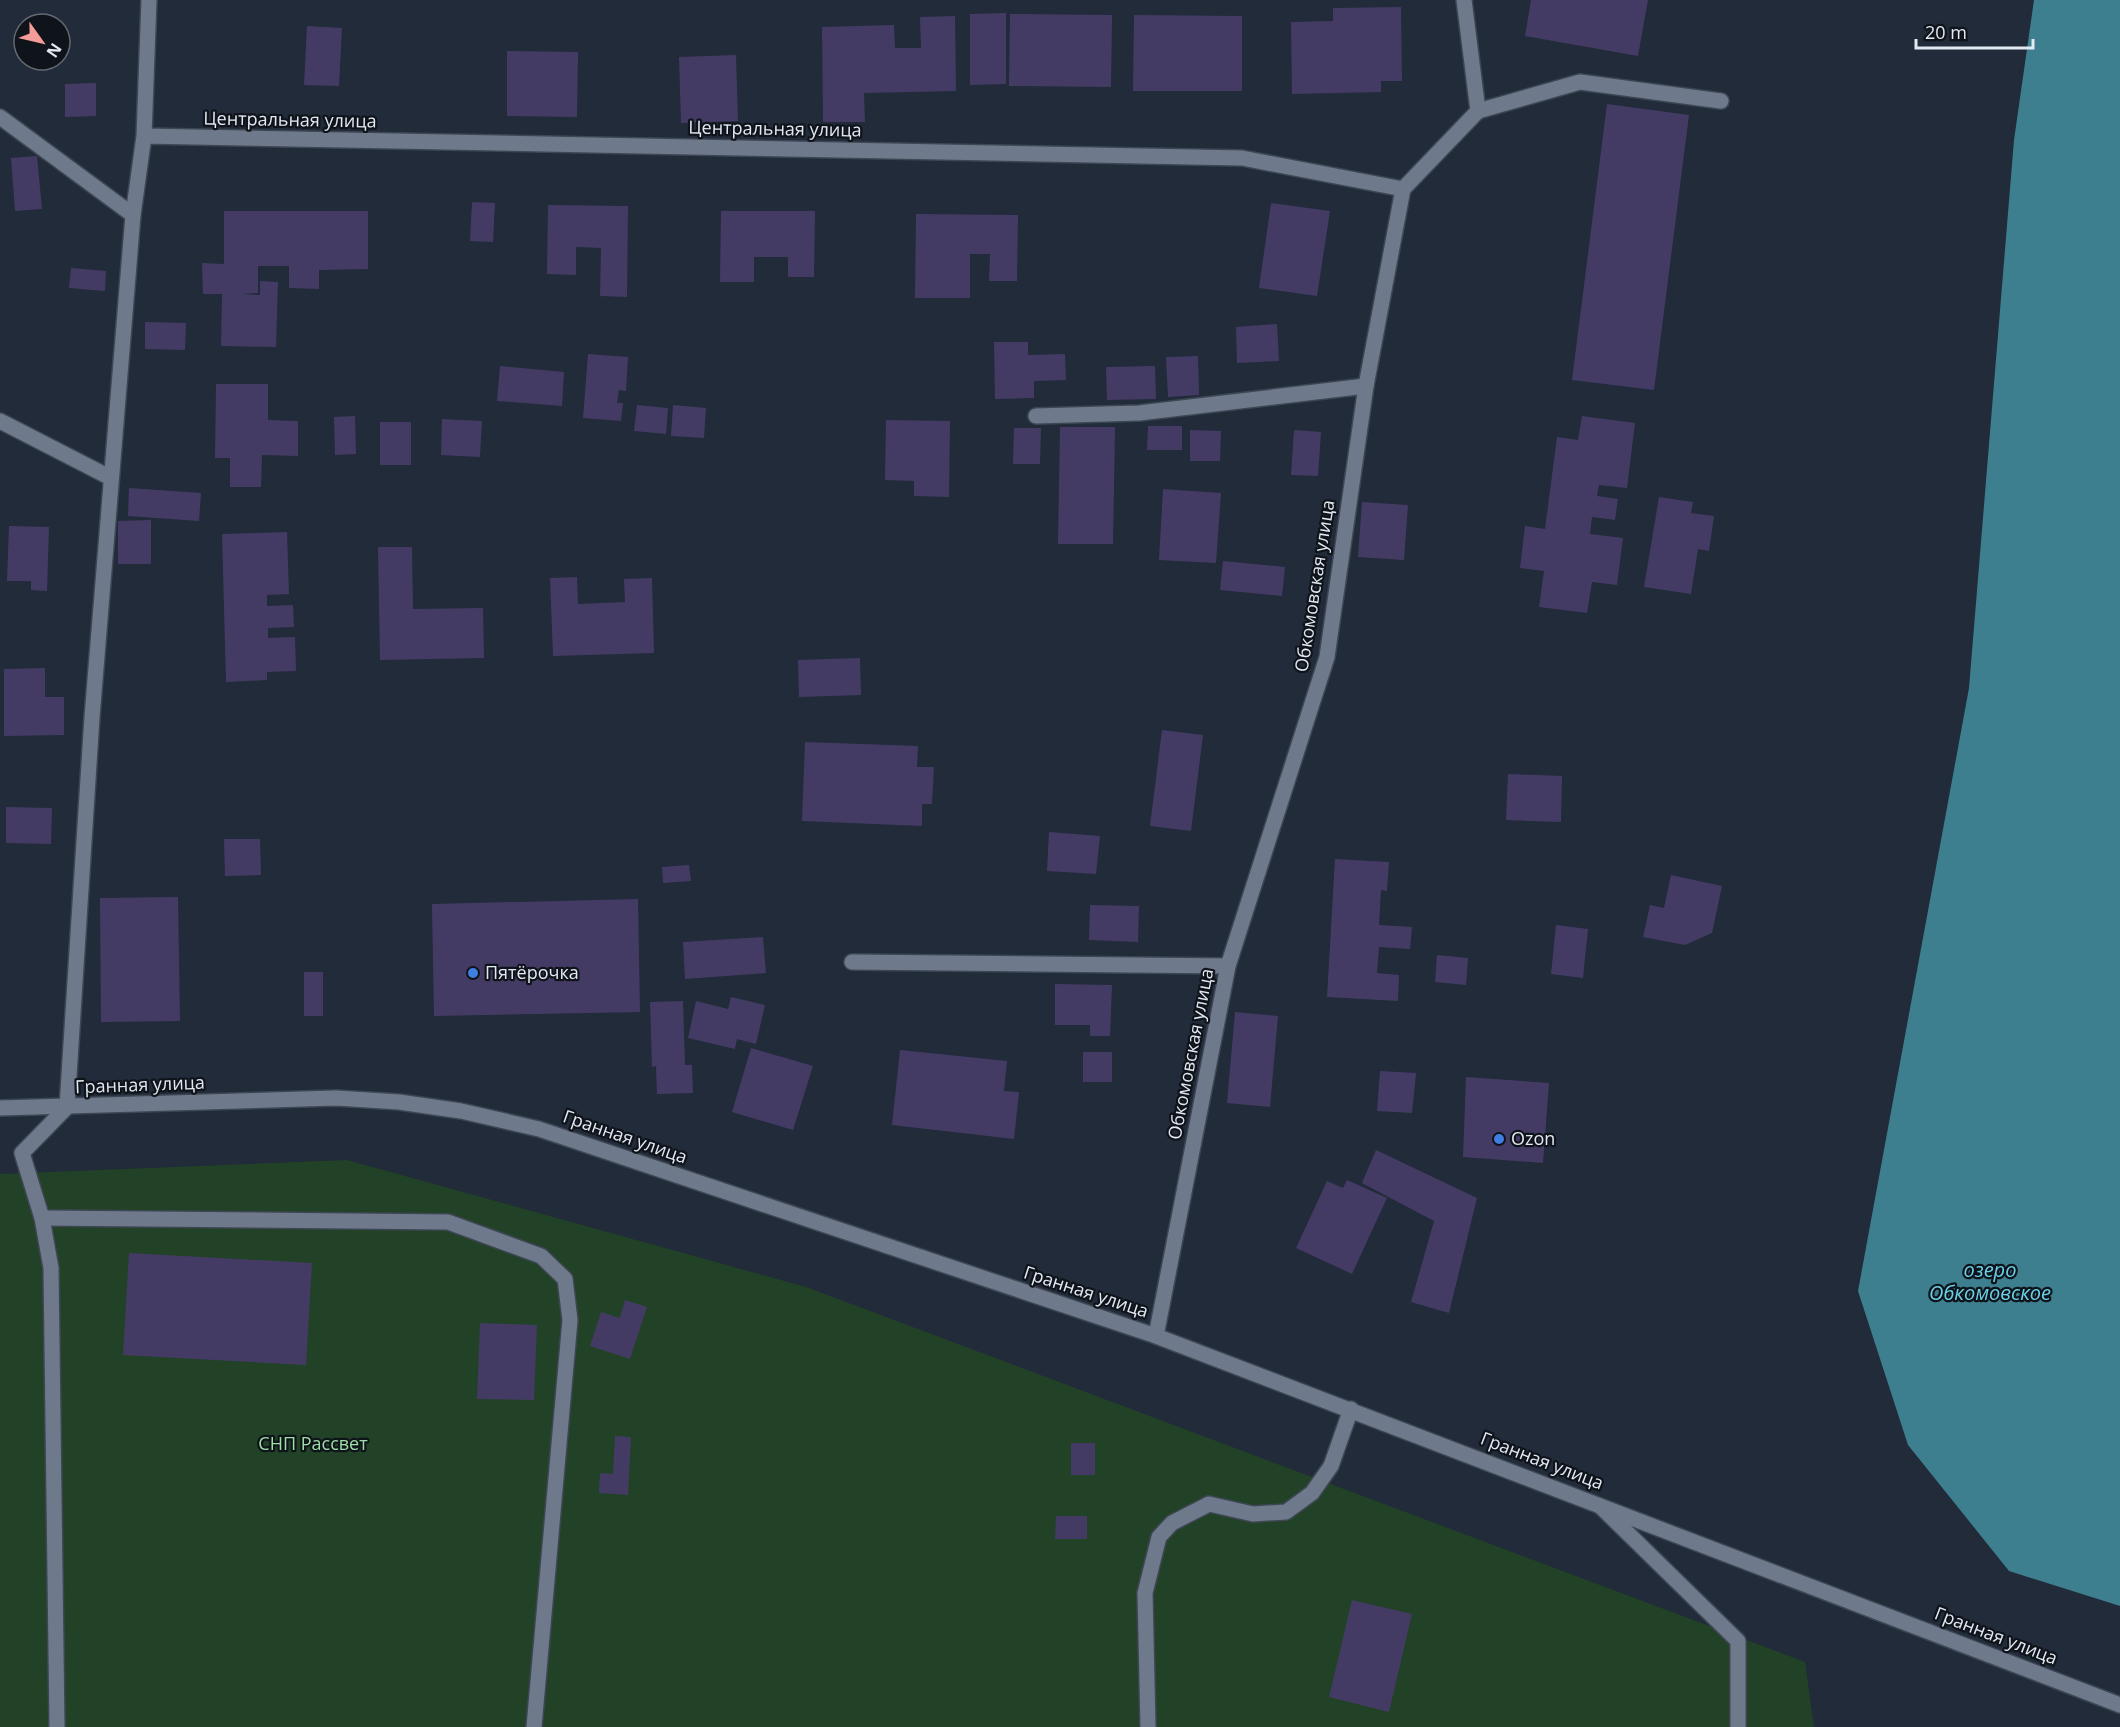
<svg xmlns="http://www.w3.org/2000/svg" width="2120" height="1727" viewBox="0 0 2120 1727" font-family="'Open Sans',sans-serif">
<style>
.green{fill:#214226}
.water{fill:#3d7f8f}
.building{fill:#443b65}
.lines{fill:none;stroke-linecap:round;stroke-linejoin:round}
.service-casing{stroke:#3e4653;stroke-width:18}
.minor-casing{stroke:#3e4653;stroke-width:18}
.tertiary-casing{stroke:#3e4653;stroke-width:18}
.service{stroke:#6e7a8b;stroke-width:15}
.minor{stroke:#6e7a8b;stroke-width:15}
.tertiary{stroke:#6e7a8b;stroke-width:15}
.shop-dot{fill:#3f7fe0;stroke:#0f131a;stroke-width:2}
.labels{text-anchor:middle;stroke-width:4.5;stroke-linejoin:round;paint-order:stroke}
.street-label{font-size:18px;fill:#e2e9f3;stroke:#0f131a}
.poi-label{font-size:18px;fill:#e2e9f3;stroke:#0f131a;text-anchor:start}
.park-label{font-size:18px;fill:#9edda5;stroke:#0f131a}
.water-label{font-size:20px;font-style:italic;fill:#6bd1ea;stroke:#0f131a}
</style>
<rect width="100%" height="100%" fill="#212b39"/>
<!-- green -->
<path class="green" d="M347,1160L806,1287L1805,1662L1814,1727H0V1174Z"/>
<!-- water -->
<path class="water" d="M2034,0H2120V1606L2009,1571L1908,1445L1858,1291L1969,688L2014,140Z"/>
<!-- building -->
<path class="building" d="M1531,0H1648L1638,56L1525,36Z
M1401,7L1402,81H1381V92L1292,94L1291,22L1333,21V8Z
M1006,13V84L970,85V14Z
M1010,14L1112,15L1111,87L1009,86Z
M1134,15L1242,16V91H1133Z
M955,16L956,91L864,93L865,122H823L822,27L894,25L895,48H921L920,17Z
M307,26L342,28L339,86L304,85Z
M507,51L578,52L577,117L507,116Z
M736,55L738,121L681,123L679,57Z
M96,83V116L65,117V84Z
M1607,104L1689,115L1654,390L1572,380Z
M37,156L42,209L15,211L11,158Z
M472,202L495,203L493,242L470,241Z
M1271,203L1330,211L1317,296L1259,288Z
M548,205L628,206L627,297L600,296L601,248L576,247V275L547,274Z
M224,211H368V269L319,270V289L289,288V266H258V293L241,294L260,295V281L278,282L276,347L221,346L222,294H203L202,263L224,264Z
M721,211H815L814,277H788V257H754V282H720Z
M916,214L1018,215L1017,281H989L990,254H970V298H915Z
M71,268L106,271L105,291L69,288Z
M145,322L186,323L185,350L145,349Z
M1277,324L1279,361L1237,363L1236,327Z
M994,342H1028V355L1065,354L1066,380L1034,381V398L995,399Z
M588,354L628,357L626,391L619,390L617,403H623L621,421L583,418Z
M1198,356L1199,395L1168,397L1166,357Z
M500,366L564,372L562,406L497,401Z
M1155,366L1156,399L1107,400L1106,367Z
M216,384H268V420L298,421V456L262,455L261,487H230V458H215Z
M637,405L668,408L666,434L634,431Z
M673,405L706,408L704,438L671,436Z
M355,416L356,454L335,455L334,417Z
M1582,416L1635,423L1627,488L1599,485L1597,496L1618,499L1615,520L1592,517L1590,534L1623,538L1617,585L1592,582L1587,613L1539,607L1544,571L1520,568L1525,526L1545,529L1557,437L1578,440Z
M442,419L482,421L480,457L441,455Z
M886,420L950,421L949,497L914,496V481L885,480Z
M380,422H411V465H380Z
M1148,426H1182V450H1147Z
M1060,427H1115L1113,544H1058Z
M1014,428H1041L1040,464H1013Z
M1190,430L1221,431L1220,461H1190Z
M1294,430L1321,432L1318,476L1291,475Z
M129,488L201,493L199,521L128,516Z
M1163,489L1221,493L1216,563L1159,560Z
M1659,497L1693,502L1691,513L1714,516L1709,551L1698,549L1691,594L1644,587Z
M1362,502L1408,505L1404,560L1358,557Z
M151,520V564H118V521Z
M9,526L49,527L47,591L31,590V581H7Z
M287,532L289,594L267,595V606L293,605L294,627L268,628V638L295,637L296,671L267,672V680L226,682L222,534Z
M378,547H412L413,609L483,608L484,658L380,660Z
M1223,561L1285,567L1282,596L1220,590Z
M577,577L578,604L625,602L624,579L652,578L654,653L553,656L550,578Z
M860,658L861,695L799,697L798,660Z
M45,668V697H64V735L4,736V669Z
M1162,730L1203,735L1191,831L1150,826Z
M805,742L918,746L917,767H934L932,804H922V826L802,821Z
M1508,774L1562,776L1561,822L1506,820Z
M6,807L52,808L51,844L6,843Z
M1049,832L1100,836L1096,874L1047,871Z
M224,839H260L261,875L225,876Z
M1335,859L1389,862L1387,891L1381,890L1379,925L1412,927L1410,949L1379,947L1377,973L1399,975L1398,1001L1327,997Z
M689,865L691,881L663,883L662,867Z
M1671,875L1722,886L1712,933L1685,945L1643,937L1650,905L1664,908Z
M178,897L180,1021L101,1022L100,898Z
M638,899L640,1012L434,1016L432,904Z
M1090,905L1139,906L1138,942L1089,940Z
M1556,925L1588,929L1583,978L1551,974Z
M763,937L766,973L685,979L683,942Z
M1437,955L1468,958L1466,985L1435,982Z
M304,972H323V1016H304Z
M1055,984L1112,985L1110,1036H1090V1025H1055Z
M731,997L765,1005L756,1044L737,1039L735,1049L688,1038L696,1001L728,1009Z
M683,1001L685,1065H692L693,1093L657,1094L656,1066L652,1067L650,1002Z
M1235,1012L1278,1016L1270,1107L1227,1103Z
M751,1048L813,1066L793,1130L732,1112Z
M900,1050L1007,1061L1004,1091L1019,1092L1014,1139L892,1125Z
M1083,1052H1112V1082H1083Z
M1380,1071L1416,1073L1412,1113L1377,1111Z
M1466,1077L1549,1083L1543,1163L1463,1157Z
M1376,1150L1477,1198L1449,1313L1411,1302L1434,1221L1362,1183Z
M1347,1180L1387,1198L1352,1274L1296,1248L1327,1181L1343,1188Z
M129,1253L312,1263L306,1365L123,1355Z
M625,1300L647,1307L630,1359L590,1346L601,1312L620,1318Z
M480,1323L537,1325L534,1400L477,1399Z
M615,1436L631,1437L628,1495L599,1493L600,1473L613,1474Z
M1071,1443H1095V1475H1071Z
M1056,1516H1087V1539H1055Z
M1352,1600L1412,1614L1389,1712L1329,1697Z"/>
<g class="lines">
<!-- service casing -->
<g class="service-casing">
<path id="service" d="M1478,111L1580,82L1721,101
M0,117L133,215
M1036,416L1139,413L1366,386
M0,421L111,478
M852,962L1228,966
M42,1218L448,1222L541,1256L565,1279L570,1320L534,1727"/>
</g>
<!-- minor casing -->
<g class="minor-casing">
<path id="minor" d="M144,136L1242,158L1403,189
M1156,1336L1228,966L1327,657L1366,386L1403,189L1478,111L1464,0
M1600,1506L1738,1641V1727
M57,1727L51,1268L42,1218L22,1153L67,1107L92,717L133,215L144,136L149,0
M1148,1727L1145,1593L1159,1537L1172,1523L1209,1504L1253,1514L1286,1512L1312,1493L1331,1466L1351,1409"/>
</g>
<!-- tertiary casing -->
<g class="tertiary-casing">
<path id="tertiary" d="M0,1108L336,1098L399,1102L461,1111L539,1129L1156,1336L2120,1705"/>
</g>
<!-- service -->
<use href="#service" class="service"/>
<!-- minor -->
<use href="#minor" class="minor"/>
<!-- tertiary -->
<use href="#tertiary" class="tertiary"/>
</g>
<!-- markers -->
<g class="shop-dot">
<circle cx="473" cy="973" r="6"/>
<circle cx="1499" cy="1139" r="6"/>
</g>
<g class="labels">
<!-- street labels -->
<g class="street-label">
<text transform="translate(290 120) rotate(1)" y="6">Центральная улица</text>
<text transform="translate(775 129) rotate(1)" y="6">Центральная улица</text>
<text transform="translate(1315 586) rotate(-81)" y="6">Обкомовская улица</text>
<text transform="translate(1191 1054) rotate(-79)" y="6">Обкомовская улица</text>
<text transform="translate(140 1085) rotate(-2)" y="6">Гранная улица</text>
<text transform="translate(625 1137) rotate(19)" y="6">Гранная улица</text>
<text transform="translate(1086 1292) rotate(18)" y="6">Гранная улица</text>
<text transform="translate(1542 1461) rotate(21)" y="6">Гранная улица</text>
<text transform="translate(1996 1636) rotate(21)" y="6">Гранная улица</text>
</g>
<!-- poi labels -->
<g class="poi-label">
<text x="485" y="979">Пятёрочка</text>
<text x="1511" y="1145">Ozon</text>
</g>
<!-- park labels -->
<g class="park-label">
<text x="313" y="1450">СНП Рассвет</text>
</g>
<!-- water labels -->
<g class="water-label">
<text x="1990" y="1277">озеро<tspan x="1990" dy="23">Обкомовское</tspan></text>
</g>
</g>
<!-- north arrow -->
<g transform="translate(42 42) rotate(124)"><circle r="28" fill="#0f131a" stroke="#636971" stroke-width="1.5"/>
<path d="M0-4.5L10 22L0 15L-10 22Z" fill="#f59b9a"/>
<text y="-9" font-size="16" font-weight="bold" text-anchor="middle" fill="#e2e9f3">N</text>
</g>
<!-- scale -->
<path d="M1916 39v9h117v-9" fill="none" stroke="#e2e9f3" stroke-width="3"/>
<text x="1925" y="39" font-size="18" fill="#e2e9f3" stroke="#0f131a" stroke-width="4.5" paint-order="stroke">20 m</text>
</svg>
